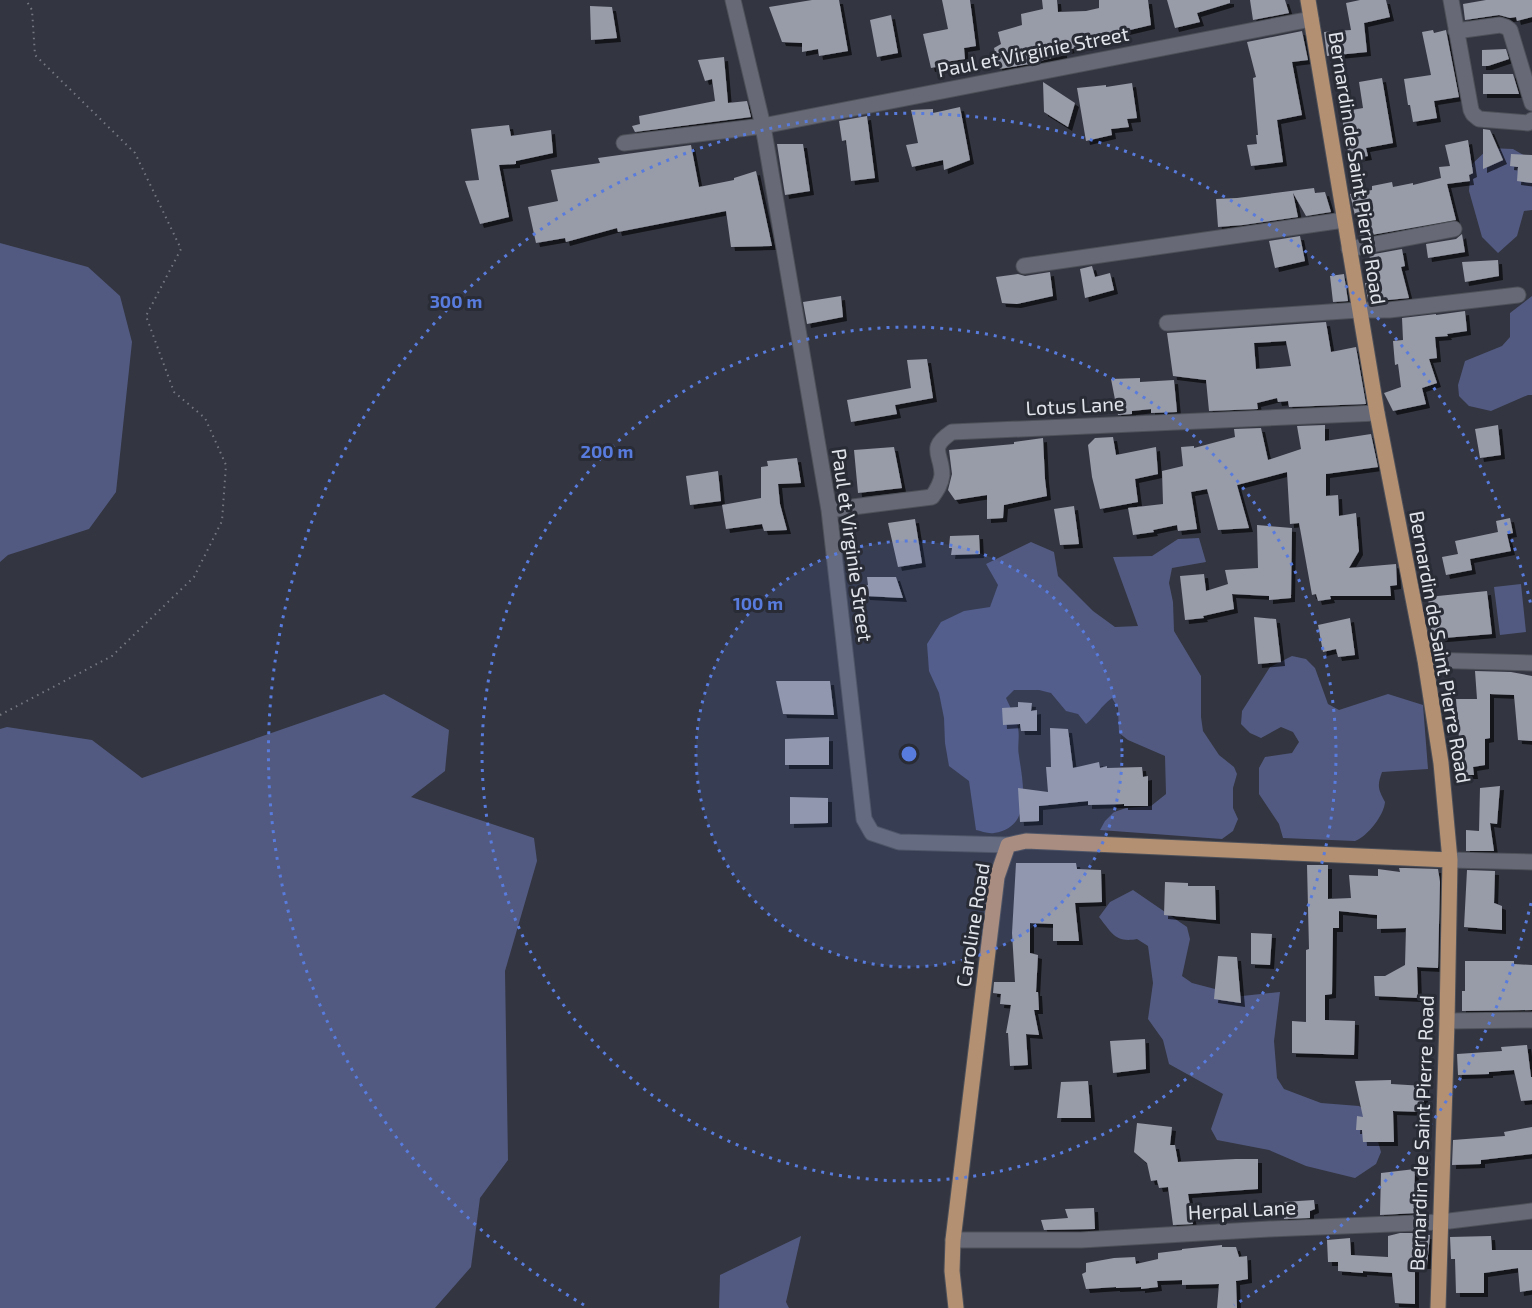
<svg xmlns="http://www.w3.org/2000/svg" width="1532" height="1308" viewBox="0 0 1532 1308" font-family="'Exo 2',sans-serif">
<style>
.green{fill:#525a81}
.building{fill:#989ba8;fill-rule:evenodd;filter:url(#shadow)}
.lines{fill:none;stroke-linecap:round;stroke-linejoin:round}
.minor-casing{stroke:#4e5159;stroke-width:17}
.major-casing{stroke:#4e5159;stroke-width:17}
.path{stroke:#767881;stroke-width:2;stroke-dasharray:1.5 4.5;stroke-linecap:butt}
.minor{stroke:#676a76;stroke-width:15}
.major{stroke:#b49073;stroke-width:15}
.ring{fill:none;stroke:#587bde;stroke-width:3;stroke-dasharray:3 6}
.labels{text-anchor:middle;stroke-width:6;stroke-linejoin:round;paint-order:stroke}
.street-label{font-size:20px;fill:#e2e4eb;stroke:#292b35}
.centre{fill:#587bde;stroke:#292b35;stroke-width:3}
.ring-label{font-size:18px;text-anchor:middle;font-weight:bold;fill:#587bde;stroke:#292b35;stroke-width:6;stroke-linejoin:round;paint-order:stroke}
</style>
<defs>
<filter id="shadow"><feDropShadow dx="4" dy="4" stdDeviation="0" flood-color="#0009"/></filter>
</defs>
<rect width="100%" height="100%" fill="#333540"/>
<!-- green -->
<path class="green" d="M1489,148L1513,149L1532,160V210L1524,211L1517,236L1498,253L1482,237L1469,191L1471,165Z
M0,243L88,267L120,296L132,342L116,492L89,529L8,555L0,562Z
M1532,296V395H1528L1491,411L1469,406L1459,396L1458,385L1465,361L1502,346L1510,337V313Z
M1199,538L1206,562L1172,568L1169,583L1173,602L1174,631L1201,676V717L1203,731L1219,755L1234,767L1237,774L1233,788V808L1238,819L1233,831L1222,839L1100,830L1105,821L1114,812L1126,808L1151,806L1166,794L1165,756L1128,740L1119,733L1118,708L1112,698C1101,706 1097,715 1086,724L1078,714L1066,711L1051,693L1039,690H1014L1006,698C1010,707 1016,718 1018,728C1020,737 1017,747 1019,756C1023,784 1033,827 994,833C988,834 981,831 976,830L969,781L949,766L945,743L944,718L939,693L929,671L927,644L941,622L964,611L990,607L998,585L986,564L1031,542L1054,552L1058,576L1093,611L1115,627L1138,626L1113,557L1152,556L1178,539Z
M1521,584L1526,632L1500,635L1494,587Z
M1292,656L1306,659L1315,668L1328,704L1339,710L1388,694L1423,705L1428,769L1382,772C1377,786 1378,789 1385,802C1384,815 1368,836 1355,841L1283,838L1279,824L1259,794V768L1265,757L1292,753L1299,742L1293,732L1281,727L1261,738L1250,733L1241,724L1242,711L1270,667Z
M384,694L449,730L445,771L411,797L534,838L537,861L505,971L508,1160L480,1198L471,1267L435,1308H0V729L7,727L92,740L142,778Z
M1133,890L1187,927L1190,939L1182,976L1192,983L1242,996L1280,992L1274,1041L1277,1078L1284,1089L1321,1103L1359,1106L1370,1114L1381,1152L1376,1164L1355,1178L1306,1166L1269,1150L1217,1140L1211,1129L1223,1094L1169,1064L1163,1040L1148,1019L1153,983L1148,946L1137,939C1115,943 1112,933 1099,917L1110,902Z
M801,1236L786,1302L789,1308H719L720,1275Z"/>
<!-- building -->
<path class="building" d="M812,0H839L848,51L819,56L818,49L802,52V43L782,42L769,7Z
M942,0H970L976,46L964,48L965,59L945,62L946,65L931,68L923,34L948,29Z
M1042,0H1057L1058,12L1086,11L1099,8V0H1148L1151,25L1088,40L1089,45L1063,51V55L1036,62V63L999,69L994,48L1001,44L998,32L1022,25L1021,14L1043,9Z
M1167,0H1230V3L1197,13L1200,22L1175,28Z
M1250,0H1285L1289,13L1253,20Z
M1360,0H1386L1390,17L1364,23L1367,52L1327,56L1324,32L1351,30L1346,3Z
M1486,0H1532V17L1517,21L1516,17L1510,18L1499,15L1465,20L1463,4Z
M590,6L612,7L617,38L591,40Z
M891,15L898,53L877,57L870,20Z
M1433,30L1434,33L1446,30L1459,97L1434,101L1437,118L1413,122L1410,105H1408L1404,79L1431,75L1422,32Z
M1302,31L1308,60L1292,62L1302,115L1277,120L1283,162L1251,166L1247,145L1257,144L1256,135H1258L1253,78L1256,77L1247,42Z
M1506,49L1509,59L1488,66H1482V50Z
M724,57L728,103L747,101L751,117L635,132L632,126L640,124L639,116L715,101L712,79L705,81L698,60Z
M1483,74H1513L1519,94H1483Z
M1382,78L1393,143L1366,148L1368,156L1349,159L1341,112L1363,108L1359,82Z
M1043,82L1075,103L1068,127L1044,112Z
M1132,83L1137,118L1127,119L1129,127L1111,129L1112,135L1086,141L1077,88L1106,85V87Z
M960,107L970,160L944,170L943,160L912,167L906,145L918,143L911,110L933,109V113Z
M867,116L875,178L851,181L846,140L842,141L839,121Z
M509,125L511,136L551,130L553,153L516,161V164L499,165L509,217L480,224L465,181L479,180L471,129Z
M1483,129L1490,130L1503,160L1483,169Z
M1468,140L1473,173L1469,175L1470,181L1447,184L1456,220L1360,237L1350,194L1372,190V186L1392,182L1393,187L1413,183V185L1441,178L1439,167L1450,166L1445,145Z
M777,144H803L810,191L785,195Z
M691,145L699,187L734,180V178L756,171L772,246L731,247L726,211L618,232L617,228L566,242L565,238L536,243L528,207L558,201L551,170L600,163L598,158Z
M1511,154L1532,155V183L1517,181L1518,167L1510,166Z
M1314,188L1315,193L1325,192L1331,212L1306,216L1293,193L1298,217L1243,225L1218,227L1216,199L1237,198Z
M1462,234L1465,252L1428,258L1426,244L1456,239Z
M1300,236L1305,261L1275,268L1269,241Z
M1402,249L1405,266L1401,267L1409,298L1388,300H1368L1365,283H1376L1369,255Z
M1498,260L1499,276L1465,282L1462,262Z
M1092,266L1095,277L1110,273L1114,290L1085,298L1080,269Z
M1050,272L1053,296L1017,304L1002,303L996,277L1018,274L1025,276Z
M1344,274L1348,301L1333,302L1330,276Z
M841,296L843,317L807,324L803,302Z
M1465,311L1467,331L1447,334L1448,336L1435,337L1437,358L1429,359L1437,383L1422,388L1426,404L1393,411L1384,393L1401,387L1398,364L1395,365L1393,341L1403,340L1402,318L1436,314V315Z
M1326,322L1331,352L1356,347L1366,404L1289,407L1288,401L1278,402L1277,398L1257,403L1258,409L1209,411L1206,380L1173,376L1167,333ZM1286,341L1291,366L1256,369L1254,343Z
M927,359L933,398L895,405L897,414L851,422L847,400L911,388L907,360Z
M1140,378V382L1174,380L1177,412L1151,413V409L1132,411V414L1118,415L1111,379Z
M1325,425V441L1371,434L1378,467L1326,474V496L1338,495L1339,516L1356,513L1359,551L1349,568L1396,564L1397,585L1390,586L1391,596H1330L1331,599L1318,601L1316,594L1312,595L1299,523L1290,524L1287,472L1237,485L1249,528L1218,530L1207,489L1191,492L1197,529L1178,531L1177,525L1153,530L1154,532L1133,535L1128,508L1163,504L1162,471L1183,466L1181,447L1194,446V448L1235,437L1234,429L1261,428L1268,460L1301,449L1297,426Z
M1498,425L1501,455L1480,458L1475,429Z
M1113,437L1116,455L1156,447L1158,474L1135,479L1138,502L1100,509L1092,477L1088,445L1095,438Z
M1043,438L1045,479L1047,496L1004,505L1003,518L987,519V495L955,500L948,490L952,474L949,450L1014,444V442Z
M894,447L902,488L858,493L854,450Z
M797,458L801,483L778,484L780,504L787,530L764,531L762,524L726,529L722,505L761,498V467L768,466L767,461Z
M718,471L721,501L690,505L686,476Z
M1074,506L1079,544L1060,545L1054,509Z
M1510,518L1513,533L1507,534L1511,551L1470,559L1472,570L1446,575L1442,557L1458,554L1455,541L1498,532L1496,521Z
M915,519L922,563L898,567L888,523Z
M1257,525L1292,528L1291,598L1269,600V596L1232,594L1234,609L1203,616L1204,618L1185,620L1180,576L1204,574L1206,591L1228,584L1225,570L1258,568Z
M979,535L980,554L951,555L952,548H949L950,536Z
M867,577H896L903,598L866,596L862,587L868,585Z
M1487,591L1492,634L1432,639L1428,597Z
M1254,617L1276,619L1281,662L1258,664Z
M1350,618L1355,655L1338,657L1336,649L1323,652L1318,625Z
M1475,671L1511,672L1532,676V741L1518,740L1514,695L1490,694V738L1485,739V765L1473,767L1474,775H1459V738L1456,699H1477Z
M776,681H830L834,715L783,714Z
M1018,702L1032,703L1031,711L1037,710V731H1021L1020,724L1003,725L1002,708L1018,707Z
M1050,728L1068,729L1073,768L1099,762L1100,768L1107,766V768L1142,767L1143,777L1148,776V806H1124V804L1088,805V801L1039,806V821L1020,822L1018,788L1048,792L1046,767H1051Z
M829,737V765H785V739Z
M1500,786L1497,824L1490,823L1494,851H1466V830L1479,831L1480,788Z
M790,797L828,798V823L790,824Z
M1016,863H1076L1077,869L1101,870L1102,902L1075,903L1079,941H1053V924L1030,923V953L1038,955L1036,992H1038L1039,1010H1034L1039,1035L1026,1034L1028,1065L1010,1066L1008,1033H1006L1011,1005L1000,1004L1001,994L993,993L994,982H1015L1012,933Z
M1307,865H1328V899L1351,898L1349,875L1378,876V869L1400,872L1399,868H1406L1438,869L1440,882L1438,968L1417,967L1418,998L1375,996L1374,976H1385L1405,965L1406,928L1377,929V915L1339,911V928H1333L1332,994L1325,995V1020L1355,1021L1354,1055L1292,1053V1021L1306,1022V950L1309,949Z
M1467,870L1495,871L1494,903L1502,906V930L1464,927Z
M1165,882L1188,883V886H1215L1216,920L1164,915Z
M1251,933L1272,934L1270,965L1251,964Z
M1218,956L1237,957L1241,1003L1214,999Z
M1465,961H1514V964L1532,965V1010L1462,1011V991H1465Z
M1145,1039L1146,1069L1113,1073L1110,1041Z
M1527,1045L1531,1077H1532V1100L1521,1101L1514,1070L1489,1072V1074L1458,1075L1457,1054L1502,1051L1501,1047Z
M1391,1080V1084L1425,1086L1423,1112L1393,1111L1394,1142H1363L1362,1130H1356L1357,1116L1363,1117L1355,1081Z
M1088,1081L1091,1118H1057L1061,1082Z
M1137,1123L1172,1127L1170,1145H1175L1178,1162L1236,1159H1258V1189L1188,1194L1193,1224L1173,1225L1168,1187L1159,1188L1157,1180L1151,1181L1147,1163L1134,1152Z
M1532,1127V1154L1481,1160V1164L1452,1165L1453,1140L1505,1136L1504,1132Z
M1415,1169L1414,1199L1420,1200L1417,1213L1380,1215L1381,1173Z
M1314,1200L1315,1209L1310,1211V1218L1284,1219L1283,1202Z
M1094,1208L1095,1229L1044,1230L1041,1220L1068,1218L1065,1209Z
M1400,1233H1413V1235H1430L1427,1265H1415V1304L1395,1303L1392,1273L1363,1271V1273L1338,1271V1262H1328L1327,1240L1350,1238L1351,1255L1388,1257V1236Z
M1491,1236L1492,1250H1532V1290L1520,1292L1518,1268L1484,1273V1293H1456L1455,1259H1451L1450,1237Z
M1222,1245V1247H1236L1239,1257L1247,1256L1248,1279L1236,1281L1237,1308H1217L1219,1284L1182,1285V1280L1157,1281L1158,1287L1141,1289V1287L1116,1288V1287L1086,1289L1082,1274L1086,1272V1263L1114,1258L1135,1257L1136,1264L1158,1259V1253L1182,1250V1249Z"/>
<g class="lines">
<!-- minor casing -->
<g class="minor-casing">
<path id="minor" d="M1451,0L1471,110L1473,114L1479,119L1528,123L1532,120
M1456,31L1500,25L1506,27L1510,30L1532,103
M624,143L763,126L733,0
M1349,249L1454,229
M1024,266L1344,220
M1167,323L1359,310H1389L1518,295
M829,510L932,497C937,490 941,484 942,475C942,453 927,449 952,432L1377,413
M1425,660L1532,663
M1008,845L899,842L872,833L864,819L829,510L763,126L1311,19
M1450,860L1532,862
M1447,1021L1532,1020
M953,1240H1081L1269,1229L1441,1222L1532,1211"/>
</g>
<!-- major casing -->
<g class="major-casing">
<path id="major" d="M1308,0L1377,413L1425,660L1441,763L1450,860L1447,1021L1438,1308
M956,1308L952,1271L953,1240L997,877L1008,845L1026,841L1450,860"/>
</g>
<!-- path -->
<path class="path" d="M0,715L112,656L194,577L222,521L226,465L205,418L174,392L146,316L181,249L135,153L35,55L32,10L26,0"/>
<!-- minor -->
<use href="#minor" class="minor"/>
<!-- major -->
<use href="#major" class="major"/>
</g>
<!-- distance rings -->
<circle cx="909" cy="754" r="213" fill="#587bde" fill-opacity=".12"/>
<g class="ring">
<circle cx="909" cy="754" r="213"/>
<circle cx="909" cy="754" r="427"/>
<path d="M1531 903A640 640 0 0 1 1234 1305M584 1305A640 640 0 1 1 1531 605"/>
</g>
<g class="labels">
<!-- street labels -->
<g class="street-label">
<text transform="translate(1033 52) rotate(-11)" y="7">Paul et Virginie Street</text>
<text transform="translate(1357 168) rotate(81)" y="7">Bernardin de Saint Pierre Road</text>
<text transform="translate(1075 406) rotate(-3)" y="7">Lotus Lane</text>
<text transform="translate(852 545) rotate(82)" y="7">Paul et Virginie Street</text>
<text transform="translate(1440 647) rotate(80)" y="7">Bernardin de Saint Pierre Road</text>
<text transform="translate(973 925) rotate(-81)" y="7">Caroline Road</text>
<text transform="translate(1422 1133) rotate(-88)" y="7">Bernardin de Saint Pierre Road</text>
<text transform="translate(1242 1210) rotate(-3)" y="7">Herpal Lane</text>
</g>
</g>
<circle cx="909" cy="754" r="9" class="centre"/>
<g class="ring-label">
<text x="456" y="308">300 m</text>
<text x="607" y="458">200 m</text>
<text x="758" y="610">100 m</text>
</g>
</svg>
